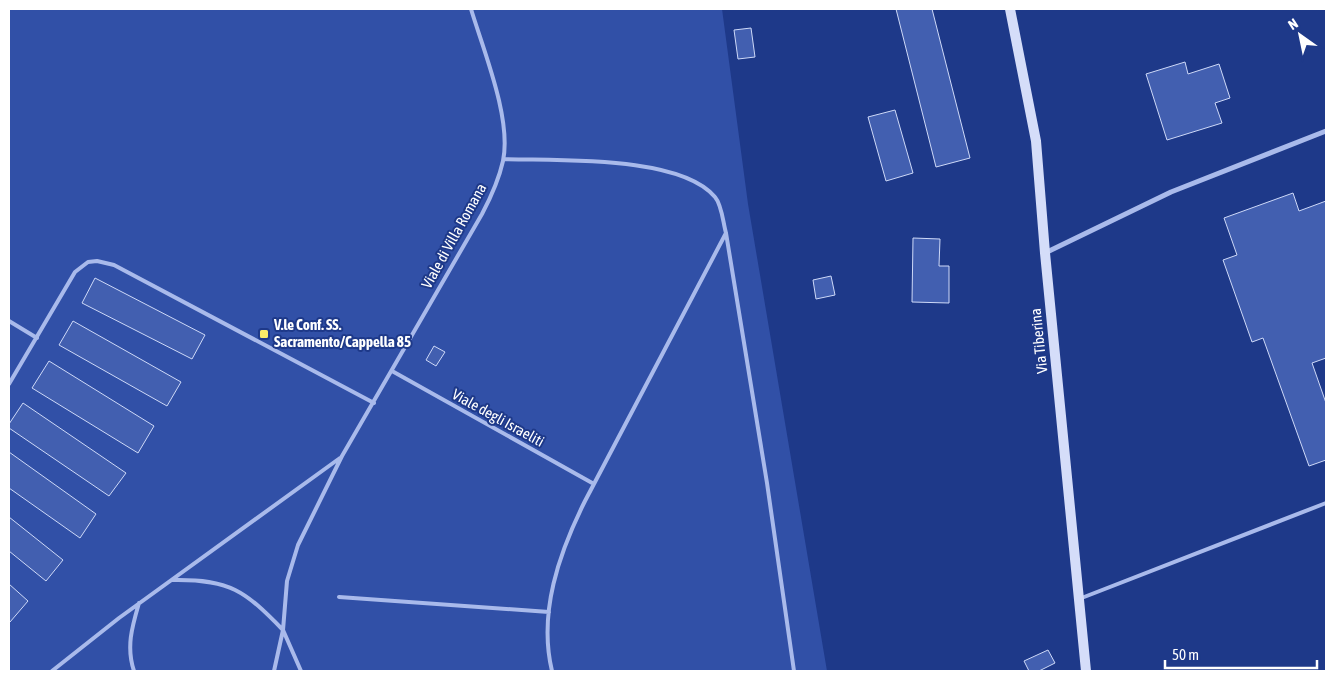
<svg xmlns="http://www.w3.org/2000/svg" width="1335" height="680" viewBox="0 0 1335 680" font-family="'Asap Condensed',sans-serif">
<style>
.green{fill:#3150a7}
.building{fill:#425fb0;stroke:#ced9f8}
.lines{fill:none;stroke-linecap:round;stroke-linejoin:round}
.service{stroke:#a9baeb;stroke-width:4}
.minor{stroke:#a9baeb;stroke-width:5}
.secondary{stroke:#d5ddf9;stroke-width:10}
.poi-dot{fill:#faec68;stroke:#1e3989;stroke-width:2}
.labels{text-anchor:middle;stroke-width:4;stroke-linejoin:round;paint-order:stroke}
.street-label{font-size:15px;fill:#fff;stroke:#1e3989}
.poi-label{font-size:15px;font-weight:bold;fill:#fff;stroke:#1e3989;text-anchor:start}
</style>
<rect width="100%" height="100%" fill="#1e3989"/>
<!-- green -->
<path class="green" d="M9,9H722L748,204L827,671H9Z"/>
<!-- building -->
<path class="building" d="M896,9H932L970,158L936,167Z
M751,28L755,57L738,59L734,30Z
M1185,62L1188,74L1219,64L1230,98L1215,103L1222,123L1167,140L1146,74Z
M895,110L913,173L886,181L868,117Z
M1293,193L1299,211L1326,201V358L1312,363L1326,403V460L1309,466L1263,338L1252,342L1223,260L1237,255L1224,218Z
M913,238L940,239L939,266H949V303L912,302Z
M831,276L835,295L816,299L813,280Z
M95,278L205,335L192,359L82,303Z
M73,321L181,382L167,406L59,345Z
M434,346L445,352L436,366L426,360Z
M49,361L154,426L138,453L32,388Z
M23,403L126,473L109,496L9,428V424Z
M9,452L96,514L80,538L9,488Z
M9,517L63,560L46,581L9,551Z
M9,584L28,601L10,622L9,621Z
M1048,650L1055,663L1039,671H1029L1024,661Z"/>
<g class="lines">
<!-- service -->
<path class="service" d="M504,159C557,161 680,155 715,197C722,205 723,223 726,233L767,483L794,671
M9,321L37,338
M392,371L594,484
M9,384L75,272L88,262L97,261L114,265L374,403
M173,580C230,579 245,591 283,630
M339,597L549,612
M1079,599L1326,503
M52,671L119,618L340,458
M134,671C126,647 132,627 139,603
M274,671L283,630
M301,671L283,630L287,581L298,545L342,456L482,214C491,197 499,179 503,161C512,119 483,49 471,9
M552,671C538,613 559,553 585,501L726,233"/>
<!-- minor -->
<path class="minor" d="M1045,253L1171,192L1326,131"/>
<!-- secondary -->
<path class="secondary" d="M1010,9L1036,141L1045,253L1086,671"/>
</g>
<!-- markers -->
<rect class="poi-dot" x="259" y="329" width="10" height="10" rx="2.5"/>
<g class="labels">
<!-- street labels -->
<g class="street-label">
<text transform="translate(454 236) rotate(-61)" y="5">Viale di Villa Romana</text>
<text transform="translate(1039 341) rotate(-96)" y="5">Via Tiberina</text>
<text transform="translate(498 418) rotate(29)" y="5">Viale degli Israeliti</text>
</g>
<!-- poi labels -->
<g class="poi-label">
<text x="274" y="330">V.le Conf. SS.<tspan x="274" dy="17">Sacramento/Cappella 85</tspan></text>
</g>
</g>
<!-- border -->
<rect width="1335" height="680" fill="none" stroke="#ffffff" stroke-width="20"/>
<!-- north arrow -->
<g transform="translate(1300 35) rotate(327)" stroke="#1e3989" stroke-width="4" paint-order="stroke">
<path d="M0-4L9 19L0 12L-9 19Z" fill="#ffffff"/>
<text y="-8" font-size="14" font-weight="bold" text-anchor="middle" fill="#ffffff">N</text>
</g>
<!-- scale -->
<path d="M1165 660v8h152v-8" fill="none" stroke="#ffffff" stroke-width="2.5"/>
<text x="1172" y="660" font-size="15" fill="#ffffff" stroke="#1e3989" stroke-width="4" paint-order="stroke">50 m</text>
</svg>
